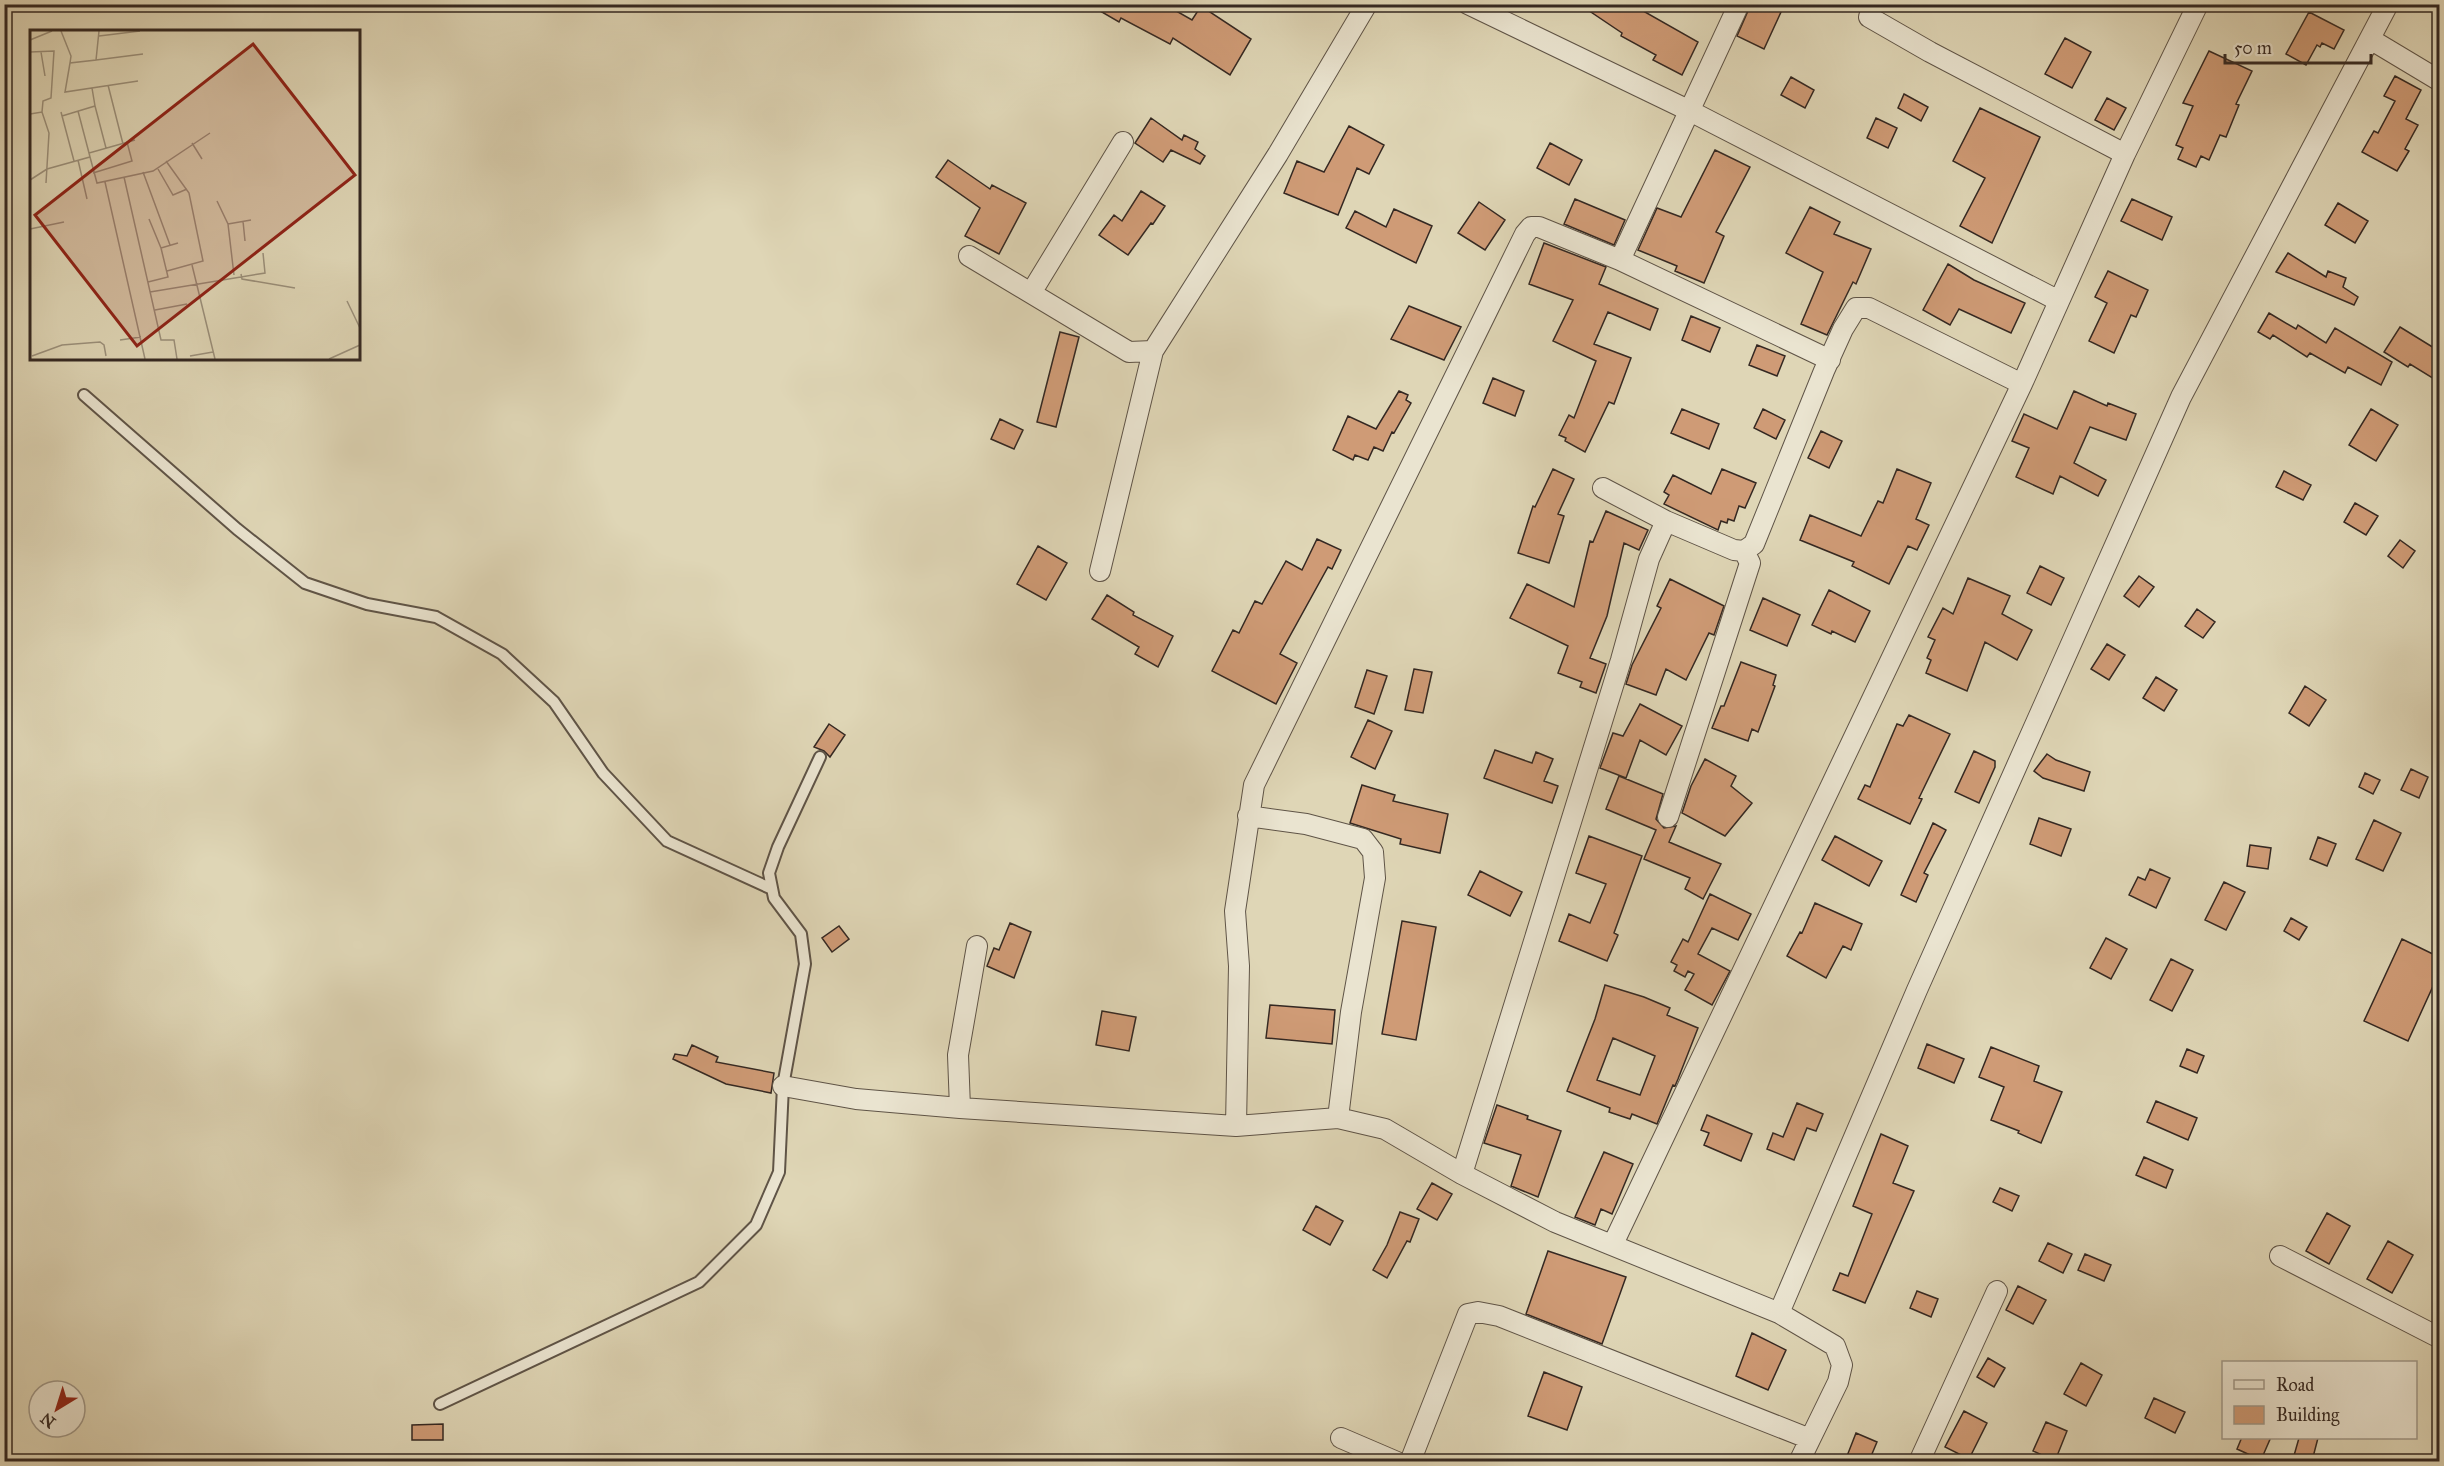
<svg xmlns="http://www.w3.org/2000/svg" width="2444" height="1466" viewBox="0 0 2444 1466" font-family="'IM FELL Great Primer',serif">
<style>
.building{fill:#cf9b76;stroke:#342822;stroke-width:1.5;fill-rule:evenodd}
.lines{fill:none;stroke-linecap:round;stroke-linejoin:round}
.lane-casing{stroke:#5f5447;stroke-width:14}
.street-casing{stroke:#5f5447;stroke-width:22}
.lane{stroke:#eae4d0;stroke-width:10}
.street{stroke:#eae4d0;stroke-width:20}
.inset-road{fill:none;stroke:#9b907b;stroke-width:1.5}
.view{fill:#8f2418;fill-opacity:0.15;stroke:#8f2418;stroke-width:3}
.inset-edge{fill:none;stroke:#342822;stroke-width:3}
</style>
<rect width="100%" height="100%" fill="#dfd6b6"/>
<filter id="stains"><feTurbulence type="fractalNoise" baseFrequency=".00333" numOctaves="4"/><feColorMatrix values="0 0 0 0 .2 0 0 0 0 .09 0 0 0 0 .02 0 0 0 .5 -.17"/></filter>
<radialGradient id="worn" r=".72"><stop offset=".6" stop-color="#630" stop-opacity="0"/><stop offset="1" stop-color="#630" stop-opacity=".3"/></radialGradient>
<!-- building -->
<path class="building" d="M1088,4H1164L1192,20L1201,6L1251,39L1230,75L1173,38L1170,44L1121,18L1119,22Z
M1579,4H1631L1698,42L1682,75L1653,60L1656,55L1621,36L1622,33Z
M1751,4H1765L1781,12L1764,49L1737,36Z
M2309,12L2344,30L2334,49L2322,43L2320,47L2317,45L2306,65L2286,54Z
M2065,38L2091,52L2072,88L2045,74Z
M2209,51L2252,71L2236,104L2239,105L2226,137L2220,135L2209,160L2201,156L2196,167L2178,159L2183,148L2176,145L2193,106L2183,103Z
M2395,76L2421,90L2406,119L2418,125L2405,149L2409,151L2397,171L2362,152L2374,131L2378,133L2395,101L2384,96Z
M1791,77L1814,90L1805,108L1781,95Z
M1904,94L1928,107L1921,121L1898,108Z
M2107,98L2126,108L2114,130L2095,120Z
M1980,108L2040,137L1992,243L1960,226L1985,178L1953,161Z
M1151,118L1182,140L1184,135L1198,142L1195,149L1205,156L1200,164L1171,150L1163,162L1135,143Z
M1876,118L1897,128L1888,148L1867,138Z
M1349,126L1384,145L1369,174L1357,168L1338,215L1284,193L1297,161L1324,172Z
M1550,143L1582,160L1569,185L1537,168Z
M1715,150L1750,167L1716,232L1724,236L1704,283L1675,271L1677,266L1638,250L1657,208L1681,217Z
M948,160L990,189L992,185L1026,203L999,254L965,236L980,208L936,177Z
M1141,191L1165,206L1153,224L1151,223L1128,255L1099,235L1114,215L1122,221Z
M1575,199L1625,220L1614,245L1564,224Z
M2132,199L2172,217L2162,240L2121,221Z
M1479,202L1505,220L1485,250L1458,233Z
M2338,203L2368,221L2355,243L2325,225Z
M1810,207L1840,222L1834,234L1871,249L1856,284L1853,282L1827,335L1801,324L1823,272L1786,253Z
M1394,209L1432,226L1416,263L1346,228L1355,211L1386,227Z
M1544,243L1606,267L1599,284L1658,309L1650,330L1608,312L1594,344L1631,358L1614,404L1609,402L1585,452L1565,441L1566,438L1559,435L1569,415L1574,418L1596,361L1553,341L1573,300L1529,284Z
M2288,253L2326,277L2328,271L2346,278L2343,287L2358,297L2354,305L2276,272Z
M1948,264L1974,280L2025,303L2011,333L1959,309L1950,325L1923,310Z
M2108,271L2148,290L2136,317L2131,315L2114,353L2089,341L2107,303L2095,297Z
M1409,306L1461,327L1444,360L1391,339Z
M2269,313L2296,329L2298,325L2326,343L2335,328L2392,362L2381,385L2348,367L2345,373L2310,353L2307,357L2273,335L2270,339L2258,332Z
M1691,316L1720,328L1710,352L1682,340Z
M2400,327L2439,351V382L2410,364L2408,367L2384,352Z
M1060,332L1079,337L1056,427L1037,422Z
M1757,345L1785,356L1777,376L1749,365Z
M1493,378L1524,391L1515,416L1483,403Z
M1399,391L1408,395L1406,400L1411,403L1394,433L1392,432L1383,451L1374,447L1368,460L1355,455L1353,460L1333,450L1348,416L1376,429Z
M2074,391L2107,406L2108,403L2136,414L2126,440L2090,427L2074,463L2106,480L2098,496L2060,476L2053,494L2016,477L2029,448L2012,441L2024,414L2057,429Z
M1682,409L1719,424L1709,449L1671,433Z
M1763,409L1785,420L1776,439L1754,428Z
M2371,409L2398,425L2376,461L2349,445Z
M1000,419L1023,430L1014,449L991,439Z
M1821,431L1842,441L1829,468L1808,458Z
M1553,469L1574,479L1558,514L1564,516L1549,563L1518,553L1533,506L1535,507Z
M1722,469L1756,483L1745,508L1739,506L1734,521L1728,519L1727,523L1721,521L1718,530L1664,504L1669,495L1664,492L1673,475L1711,494Z
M1897,469L1931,483L1916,519L1929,525L1917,550L1908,546L1889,584L1852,566L1854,562L1800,540L1810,515L1861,536L1878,501L1883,503Z
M2284,471L2311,485L2303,500L2276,487Z
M2355,503L2378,516L2366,535L2344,522Z
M1606,511L1648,530L1639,550L1624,543L1607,616L1590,658L1606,664L1596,693L1580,687L1582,682L1558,673L1568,646L1510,618L1527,584L1574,607L1590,541L1593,542Z
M1317,539L1341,550L1332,569L1328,567L1280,654L1297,663L1276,704L1212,671L1233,630L1239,633L1255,601L1262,604L1286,561L1302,570Z
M2400,540L2415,551L2403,568L2388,556Z
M1038,546L1067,563L1046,600L1017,584Z
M2040,566L2064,578L2051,605L2027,593Z
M2139,576L2154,587L2139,607L2124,596Z
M1968,578L2010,596L2002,614L2032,630L2017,660L1985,642L1967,691L1926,673L1931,660L1927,658L1935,640L1928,637L1943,608L1953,614Z
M1670,579L1724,606L1714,635L1709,633L1686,680L1666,669L1656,695L1626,684L1632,665L1661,608L1657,606Z
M1829,590L1870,611L1855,642L1832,631L1831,634L1812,625Z
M1107,595L1134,612L1133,615L1173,636L1158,667L1135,654L1139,647L1092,619Z
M1763,598L1800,615L1787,646L1750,630Z
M2197,609L2215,622L2203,638L2185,626Z
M2107,644L2125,655L2109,680L2091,669Z
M1741,662L1776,675L1773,685L1775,686L1758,732L1752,729L1748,741L1712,728L1721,706H1724Z
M1414,669L1432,672L1423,713L1405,710Z
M1367,670L1387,676L1374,714L1355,707Z
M2156,677L2177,690L2164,711L2143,698Z
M2305,686L2326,700L2309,726L2289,713Z
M1640,704L1682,726L1666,755L1640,740L1626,778L1600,768L1613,733L1623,736Z
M1909,715L1950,734L1919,798L1922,799L1910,824L1858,799L1865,785L1870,787L1897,724L1903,726Z
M1368,720L1392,731L1375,769L1351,757Z
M829,724L845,735L830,757L824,751L814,747Z
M1495,750L1532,763L1536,752L1553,759L1544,781L1558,786L1552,803L1484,778Z
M1974,751L1995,761V767L1979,803L1955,792Z
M2047,754L2056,760L2090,772L2084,791L2043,778L2034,771Z
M1705,759L1736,776L1731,786L1752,803L1725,836L1682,813L1691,786Z
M2411,769L2428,777L2419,798L2401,790Z
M2365,773L2380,780L2373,794L2359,787Z
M1619,776L1663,794L1656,819L1664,828L1676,826L1669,842L1721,864L1703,899L1685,889L1690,878L1644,859L1656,830L1606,809Z
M1362,785L1395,795L1393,801L1448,814L1440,853L1400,844L1401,839L1350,823Z
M2039,818L2071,829L2061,856L2030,844Z
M2374,820L2401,833L2383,871L2356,859Z
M1933,823L1946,830L1924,873L1928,875L1916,902L1901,895Z
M1589,836L1642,856L1614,933L1618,935L1607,961L1559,941L1569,914L1590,923L1606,884L1576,873Z
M1835,836L1882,861L1869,886L1822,860Z
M2318,837L2336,844L2327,866L2310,859Z
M2250,845L2271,848L2268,869L2247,866Z
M2150,869L2170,878L2156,908L2129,895L2138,877L2145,880Z
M1480,871L1522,892L1510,916L1468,895Z
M2224,882L2245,892L2226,930L2205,920Z
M1710,894L1751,914L1738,940L1712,928L1698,954L1730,971L1712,1005L1685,990L1694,974L1688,971L1685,977L1674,971L1677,965L1671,962L1683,939L1688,942Z
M1815,903L1862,924L1851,950L1843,946L1826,978L1787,956L1800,932L1802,933Z
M2291,918L2307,927L2299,940L2284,931Z
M1402,921L1436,927L1416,1040L1382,1034Z
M1010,923L1031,932L1014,978L987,966L994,948L999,950Z
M839,926L849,939L832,952L822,938Z
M2106,938L2127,949L2111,979L2090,968Z
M2402,939L2439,957V973L2408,1041L2364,1021Z
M2171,959L2193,970L2172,1011L2150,1000Z
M1605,985L1644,997L1670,1008L1667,1015L1698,1028L1678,1079L1675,1086L1673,1085L1657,1124L1632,1114L1630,1119L1609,1112L1610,1108L1567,1091L1595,1019ZM1613,1038L1655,1056L1640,1095L1597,1080Z
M1270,1005L1335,1010L1332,1044L1266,1038Z
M1102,1011L1136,1017L1129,1051L1096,1045Z
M1927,1044L1964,1059L1954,1083L1918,1068Z
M692,1045L718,1057L716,1062L774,1073L771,1093L726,1084L673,1059L675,1054L687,1056Z
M1991,1047L2039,1066L2034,1081L2062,1092L2041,1143L2018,1133L2019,1131L1991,1120L2004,1087L1979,1077Z
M2187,1049L2204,1056L2197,1073L2180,1066Z
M2156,1101L2197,1118L2188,1140L2147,1122Z
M1797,1103L1823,1114L1816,1131L1807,1128L1794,1160L1767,1149L1773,1133L1783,1137Z
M1497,1105L1528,1116L1527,1119L1561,1131L1538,1197L1511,1186L1521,1155L1484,1143Z
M1707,1115L1752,1134L1741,1161L1704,1145L1709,1133L1701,1130Z
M1881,1134L1908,1146L1893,1183L1914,1191L1865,1303L1833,1290L1840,1273L1848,1276L1872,1214L1853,1206Z
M1604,1152L1633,1164L1612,1214L1601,1209L1595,1225L1575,1217Z
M2144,1157L2173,1170L2166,1188L2136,1175Z
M1432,1183L1452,1194L1437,1220L1417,1209Z
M2000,1188L2019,1196L2012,1211L1993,1202Z
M1316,1206L1343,1221L1330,1245L1303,1230Z
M1400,1212L1419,1219L1410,1242L1407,1241L1387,1278L1373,1270L1387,1245Z
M2327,1213L2350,1226L2329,1264L2306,1251Z
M2388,1241L2413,1255L2392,1293L2367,1279Z
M2048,1243L2072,1254L2063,1273L2039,1261Z
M1548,1251L1626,1277L1602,1344L1526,1314Z
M2085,1254L2111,1265L2104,1281L2078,1270Z
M2018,1286L2046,1300L2033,1324L2006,1310Z
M1917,1291L1938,1299L1931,1317L1910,1308Z
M1752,1333L1786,1350L1768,1390L1736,1376Z
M1988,1358L2005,1368L1994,1387L1977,1377Z
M2081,1363L2102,1375L2086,1406L2064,1394Z
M1544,1372L1582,1387L1567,1430L1528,1416Z
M2154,1398L2185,1412L2175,1433L2145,1418Z
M1964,1411L1987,1423L1969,1459L1945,1447Z
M2046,1422L2067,1431L2055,1461L2033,1451Z
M443,1424V1440H412V1425Z
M1856,1433L1877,1442L1869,1461H1861L1847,1456Z
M2242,1437H2271L2261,1460L2237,1449Z
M2299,1438H2318L2312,1461L2293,1459Z"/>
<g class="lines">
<!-- lane casing -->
<g class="lane-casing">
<path id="lane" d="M84,395L237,529L305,583L367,604L436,617L502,654L554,702L603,773L667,841L772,889
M440,1404L699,1282L756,1225L779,1172L783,1086L805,964L801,934L774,898L769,873L778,847L820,757"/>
</g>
<!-- street casing -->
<g class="street-casing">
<path id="street" d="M1468,4L1690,111L2059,301
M1869,17L1930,52L2125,154
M2370,39L2440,81
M969,256L1129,352L1153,351
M1620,260L1739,4
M1031,293L1123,142
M1603,488L1666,521L1734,550L1744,551L1754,544L1824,371L1843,329L1856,308H1869L2022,384
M1100,571L1153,351L1278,154L1367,4
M1248,816L1306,824L1363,839L1373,852L1375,878L1351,1012L1338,1118
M1668,817L1750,563L1744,551
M783,1086L856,1099L960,1108L1236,1126L1338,1118L1385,1129L1462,1174L1555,1222L1779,1313L1835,1346L1842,1365L1838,1382L1799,1462
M960,1108L958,1055L977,946
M1236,1126L1239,966L1235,911L1254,785L1525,234L1531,227H1539L1620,260L1830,360
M1462,1174L1621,660L1649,559L1666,521
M1613,1244L2022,384L2125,154L2198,4
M2280,1256L2440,1338
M1779,1313L1917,990L2181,397L2388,4
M1341,1438L1397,1462
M1410,1462L1468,1314L1478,1312L1499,1316L1810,1439
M1919,1462L1997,1291"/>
</g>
<!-- lane -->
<use href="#lane" class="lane"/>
<!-- street -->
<use href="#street" class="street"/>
</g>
<!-- overview -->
<g transform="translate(30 30)">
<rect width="330" height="330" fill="#dfd6b6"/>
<path class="inset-road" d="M31,1L41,26L40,33M69,1L66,30L40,33L35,62L108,51M69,6L110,1M0,10L22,1M0,22L24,21L21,68L13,71L12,82M11,22L15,46M66,30L113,24M78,55L93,114M62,58L65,76M48,81L59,123M31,82L44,131M0,84L12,82L19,103L16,153M32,86L65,76L76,118M162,113L172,129M60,127L59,123L105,110M48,130L57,169M136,131L159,163L173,231L137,241M128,139L143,165L157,159M113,142L140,215M63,143L102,131L97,112M94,147L131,310H144L147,329M0,150L17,139L60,127L67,153L123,141L180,103M75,152L115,329M187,171L198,194L204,245M119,189L131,218M213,191L215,211M198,194L221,190M0,199L34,192M162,235L185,329M211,244L212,249L265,258M118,252L138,247L131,218L148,213M120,262L235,243L233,223M317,271L330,298M125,280L157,274M90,310L111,307M2,326L32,315L70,312L74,315L76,326M160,326L183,322M299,329L330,315"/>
<path class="view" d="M223,14L325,145L107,316L5,185Z"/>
<rect width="330" height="330" class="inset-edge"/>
</g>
<!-- margin -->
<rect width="2444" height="1466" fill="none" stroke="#dfd6b6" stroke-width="24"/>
<rect x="6" y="6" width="2432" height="1454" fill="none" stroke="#342822" stroke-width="3"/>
<rect x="12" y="12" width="2420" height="1442" fill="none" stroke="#342822" stroke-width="1.5"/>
<!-- legend -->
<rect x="2222" y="1361" width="195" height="78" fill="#eae4d0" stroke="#a1998a" stroke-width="1.5"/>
<rect x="2234" y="1380" width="30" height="9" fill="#eae4d0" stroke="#a1998a" stroke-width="1.5"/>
<text x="2276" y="1391" font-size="18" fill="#342822">Road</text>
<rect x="2234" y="1406" width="30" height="18" fill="#cf9b76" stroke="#a1998a" stroke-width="1.5"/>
<text x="2276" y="1421" font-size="18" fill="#342822">Building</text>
<!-- north arrow -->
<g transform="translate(57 1409) rotate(218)"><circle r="28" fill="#eae4d0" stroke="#a1998a" stroke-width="1.5"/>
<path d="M0-4.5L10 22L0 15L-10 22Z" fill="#8f2418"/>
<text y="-9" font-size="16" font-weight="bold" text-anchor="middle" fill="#342822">N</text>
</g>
<!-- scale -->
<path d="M2225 54v9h146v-9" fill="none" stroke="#342822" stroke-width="3"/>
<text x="2234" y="54" font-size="18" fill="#342822" stroke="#eae4d0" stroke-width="4.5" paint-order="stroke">50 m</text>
<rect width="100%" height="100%" filter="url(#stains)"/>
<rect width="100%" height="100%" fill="url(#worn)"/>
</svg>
